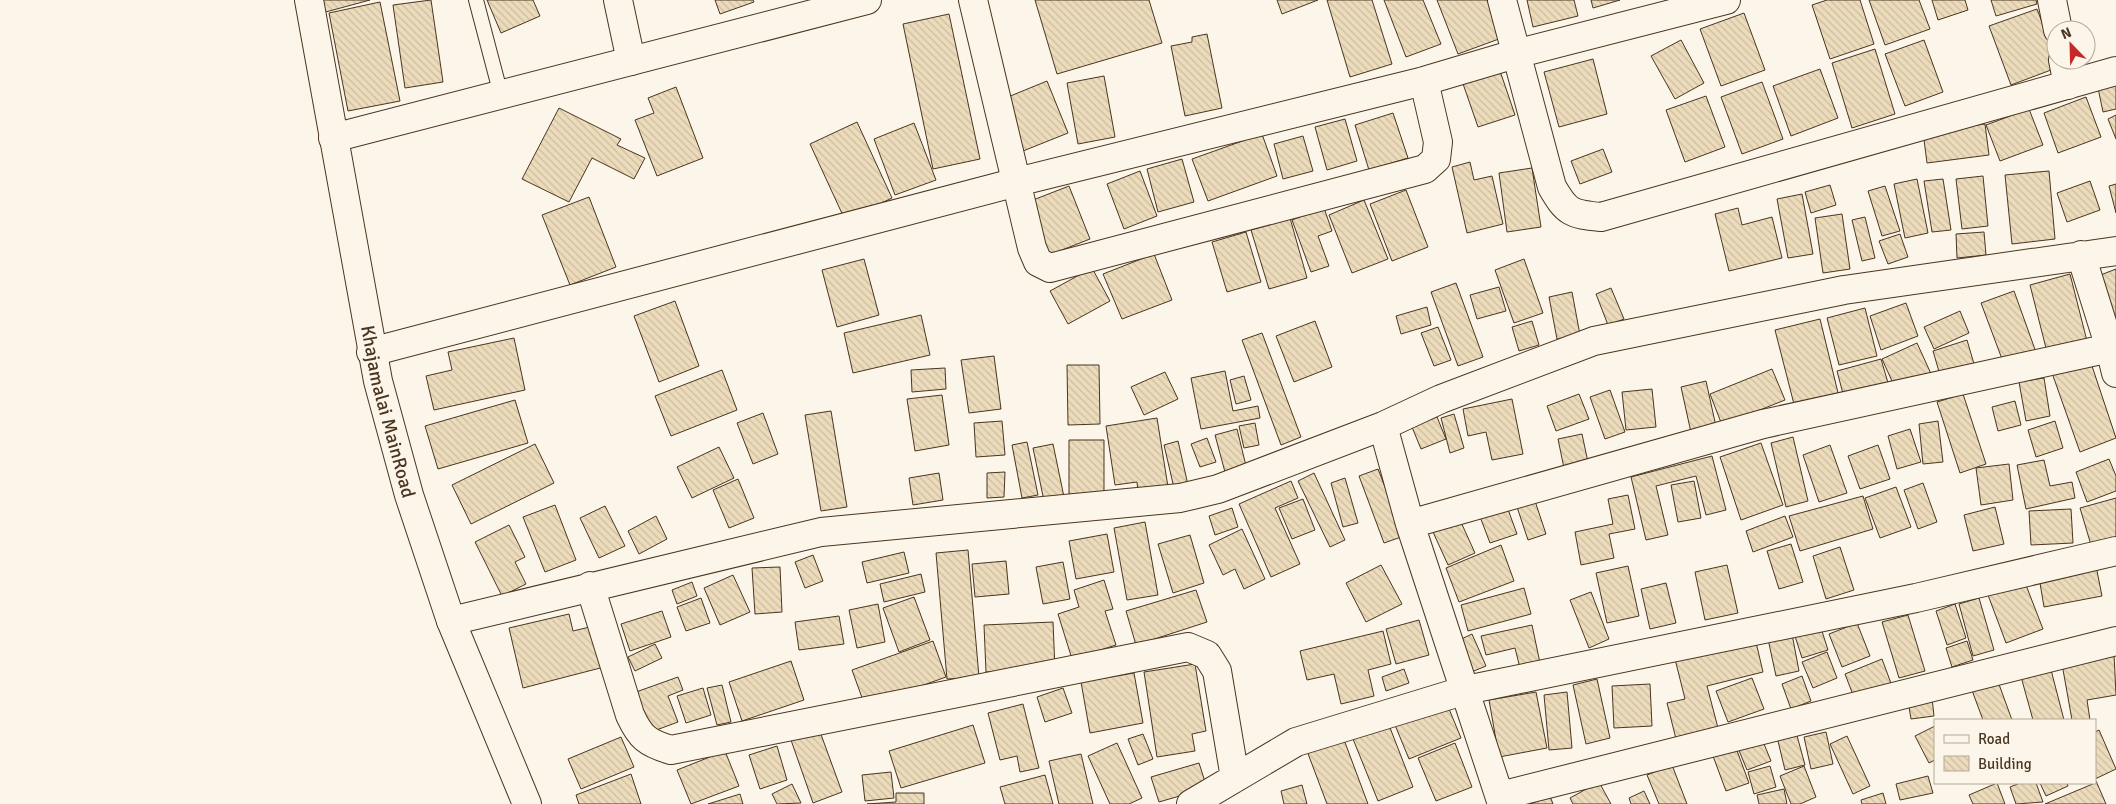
<svg xmlns="http://www.w3.org/2000/svg" width="2116" height="804" viewBox="0 0 2116 804" font-family="Signika,sans-serif">
<style>
.building{fill:url(#building-back-hatch);stroke:#4a3520}
.lines{fill:none;stroke-linecap:round;stroke-linejoin:round}
.lane-casing{stroke:#4a3520;stroke-width:16}
.street-casing{stroke:#4a3520;stroke-width:30}
.secondary-casing{stroke:#4a3520;stroke-width:30}
.lane{stroke:#fbf6e9;stroke-width:14}
.street{stroke:#fbf6e9;stroke-width:28}
.secondary{stroke:#fbf6e9;stroke-width:28}
.labels{text-anchor:middle;stroke-width:4;stroke-linejoin:round;paint-order:stroke}
.street-label{font-size:19px;fill:#4a3520;stroke:#fbf6e9}
</style>
<defs>
<pattern id="building-back-hatch" width="6" height="6" patternUnits="userSpaceOnUse" patternTransform="scale(1.25)"><rect width="6" height="6" fill="#ecdcbc"/><path d="M-1 5l2 2M0 0l6 6M5-1l2 2" fill="none" stroke="#ccbda1"/></pattern>
</defs>
<rect width="100%" height="100%" fill="#fbf6e9"/>
<!-- building -->
<path class="building" d="M319,0H370L322,13Z
M431,0L443,82L405,88L393,5Z
M487,0H533L540,16L501,33Z
M715,0H753L754,2L720,14Z
M1035,0H1149L1162,43L1057,74Z
M1277,0H1318L1282,14Z
M1327,0H1372L1392,64L1350,77Z
M1384,0H1423L1441,44L1406,57Z
M1437,0H1493L1507,36L1458,54Z
M1527,0H1574L1578,16L1533,27Z
M1591,0H1620L1593,8Z
M1827,0H1860L1874,44L1830,59L1812,5Z
M1869,0H1919L1930,29L1885,45Z
M1932,0H1965L1968,10L1938,20Z
M1991,0H2036L2037,4L1996,16Z
M380,2L400,101L348,111L329,13Z
M2037,9L2059,67L2011,85L1989,26Z
M1744,13L1765,70L1721,86L1700,29Z
M949,14L980,159L933,169L903,24Z
M1207,34L1222,108L1185,116L1171,46L1192,42V37Z
M1681,40L1704,83L1675,99L1651,56Z
M1924,40L1943,92L1905,106L1885,54Z
M1875,49L1895,114L1852,128L1832,63Z
M1593,59L1607,114L1559,127L1544,72Z
M1498,65L1515,115L1478,127L1461,78Z
M1820,69L1838,118L1791,136L1773,86Z
M1104,76L1115,137L1078,144L1067,83Z
M1047,81L1068,133L1023,151L1003,99Z
M1762,82L1783,139L1742,154L1721,97Z
M2116,84V109L2103,112L2098,88Z
M676,87L703,158L657,176L635,120L654,113L648,98Z
M1706,96L1725,147L1685,162L1666,110Z
M2086,97L2101,137L2058,153L2044,113Z
M559,108L621,139L617,145L645,158L634,179L592,158L569,202L522,179Z
M2029,109L2043,145L2000,161L1986,125Z
M1393,113L1408,158L1369,170L1355,125Z
M2116,115V139L2108,119Z
M1345,119L1357,161L1327,170L1315,127Z
M857,122L892,198L845,220L810,144Z
M914,123L936,180L895,195L874,139Z
M1985,124L1989,155L1927,163L1923,132Z
M1262,134L1277,176L1208,201L1192,159Z
M1303,136L1313,171L1283,179L1274,144Z
M1603,149L1612,172L1580,184L1571,161Z
M1182,159L1194,202L1158,212L1147,169Z
M1470,162L1474,180L1492,176L1503,224L1467,233L1452,167Z
M1532,168L1541,227L1507,232L1499,173Z
M1140,171L1157,216L1124,229L1107,184Z
M2049,171L2055,239L2012,244L2005,175Z
M1983,176L1988,226L1962,229L1956,179Z
M1917,179L1928,233L1905,238L1894,184Z
M1943,179L1951,230L1932,232L1924,181Z
M2090,181L2100,210L2067,222L2057,193Z
M2116,184V213L2109,186Z
M1830,185L1836,205L1811,213L1805,192Z
M1069,186L1090,239L1049,255L1028,202Z
M1885,186L1900,231L1882,236L1868,191Z
M1406,190L1428,247L1392,261L1370,204Z
M1802,194L1813,254L1788,258L1777,199Z
M589,197L616,267L570,285L542,215Z
M1364,200L1388,259L1352,273L1329,215Z
M1324,208L1332,231L1318,236L1329,266L1311,272L1292,220Z
M1738,208L1742,225L1772,217L1782,258L1729,271L1715,214Z
M1842,214L1850,269L1823,273L1815,218Z
M1865,217L1875,258L1862,261L1852,220Z
M1290,218L1307,278L1269,289L1251,230Z
M1246,232L1261,282L1227,292L1212,242Z
M1984,232L1986,255L1957,258L1956,234Z
M1900,234L1908,257L1888,264L1879,241Z
M1154,254L1172,300L1122,319L1103,274Z
M864,259L879,315L837,327L822,270Z
M1524,259L1543,313L1514,323L1495,270Z
M1092,268L1110,301L1068,324L1050,291Z
M2116,269V324L2098,276Z
M2070,274L2087,341L2047,352L2030,285Z
M1456,283L1483,357L1458,366L1431,292Z
M1499,287L1506,311L1477,319L1470,295Z
M1611,288L1624,319L1608,325L1596,294Z
M2014,291L2037,355L2005,367L1981,303Z
M1572,292L1580,335L1557,339L1549,297Z
M675,301L699,366L659,382L634,316Z
M1906,303L1918,336L1881,350L1870,316Z
M1427,307L1431,325L1401,334L1396,316Z
M1865,308L1877,356L1839,365L1827,318Z
M1960,311L1969,333L1934,349L1924,327Z
M921,315L930,355L853,373L844,333Z
M1820,319L1840,401L1796,412L1775,330Z
M1315,321L1332,367L1294,382L1276,336Z
M1532,321L1539,345L1519,351L1512,327Z
M1438,327L1451,360L1434,366L1421,333Z
M1262,333L1301,437L1281,445L1242,340Z
M514,338L525,390L434,410L426,376L452,370L448,352Z
M1967,340L1974,364L1940,375L1933,351Z
M1917,343L1932,376L1897,392L1882,359Z
M994,356L1001,409L969,413L961,360Z
M1881,359L1891,393L1846,405L1837,371Z
M2090,360L2116,438L2080,452L2052,373Z
M1067,365H1099L1100,424L1068,425Z
M945,368L946,389L912,392L911,370Z
M1772,369L1785,400L1722,425L1710,394Z
M722,370L737,410L671,436L655,396Z
M1225,371L1233,411L1258,406L1260,418L1201,429L1191,378Z
M1165,372L1178,399L1144,415L1131,387Z
M1244,376L1251,400L1236,404L1230,380Z
M2044,378L2050,416L2026,421L2019,382Z
M1706,381L1717,431L1692,437L1681,387Z
M1652,389L1656,427L1626,430L1622,392Z
M1610,390L1625,432L1605,439L1590,397Z
M1579,394L1589,419L1556,431L1547,406Z
M1963,394L1986,464L1960,473L1937,402Z
M942,395L949,445L915,451L907,399Z
M1512,399L1523,454L1492,460L1486,432L1468,436L1463,409Z
M515,400L528,443L438,469L425,426Z
M2015,401L2021,425L1998,431L1992,407Z
M831,411L847,507L821,511L805,415Z
M763,413L778,454L753,464L737,423Z
M1454,414L1464,448L1450,453L1441,418Z
M1437,417L1446,439L1421,449L1412,427Z
M1157,418L1168,487L1138,492L1137,482L1115,485L1106,426Z
M1002,421L1005,455L976,457L974,423Z
M1938,421L1943,462L1923,464L1919,424Z
M2055,421L2063,448L2036,457L2028,430Z
M1255,423L1259,445L1244,448L1239,426Z
M1237,429L1246,466L1225,472L1215,435Z
M1910,429L1921,462L1897,469L1888,436Z
M1582,434L1589,467L1565,473L1558,439Z
M1793,437L1808,501L1786,507L1771,443Z
M1207,438L1216,462L1200,467L1191,444Z
M1069,440H1104V496L1069,495Z
M1178,441L1188,485L1174,488L1164,445Z
M1027,442L1038,495L1022,498L1012,445Z
M1761,443L1783,505L1741,520L1720,457Z
M535,444L554,483L471,524L452,485Z
M1053,444L1064,497L1044,501L1033,448Z
M1830,445L1847,493L1819,502L1803,455Z
M1878,445L1890,479L1860,489L1848,456Z
M719,447L734,478L692,498L677,467Z
M1712,456L1726,510L1706,515L1696,476L1656,486L1668,535L1646,540L1631,477Z
M2109,459L2116,476V491L2087,502L2076,472Z
M2044,460L2050,486L2072,482L2075,498L2026,509L2017,465Z
M2009,464L2013,500L1981,505L1976,468Z
M1378,469L1404,536L1384,543L1359,476Z
M1005,472L1004,497L987,498V473Z
M939,473L943,500L913,505L909,478Z
M1314,473L1345,540L1330,547L1298,481Z
M1345,478L1358,523L1343,527L1331,483Z
M738,479L754,518L729,528L713,490Z
M1291,481L1298,498L1275,508L1300,564L1271,577L1239,504Z
M1694,481L1701,518L1678,522L1671,485Z
M1923,483L1937,522L1918,529L1904,490Z
M1896,487L1911,527L1880,538L1865,498Z
M1533,495L1546,534L1528,540L1515,501Z
M1628,495L1635,529L1609,534L1614,558L1581,565L1575,532L1613,524L1608,499Z
M1863,496L1873,529L1800,551L1789,516Z
M2116,498V538L2091,545L2080,508Z
M1303,499L1315,530L1292,539L1279,508Z
M1506,504L1517,534L1490,543L1479,514Z
M555,505L576,560L545,572L523,517Z
M605,506L625,546L599,558L580,518Z
M1995,507L2004,544L1973,551L1964,515Z
M1232,508L1238,527L1215,535L1209,516Z
M2071,509L2073,543L2031,545L2029,511Z
M656,516L667,539L639,554L628,531Z
M1785,516L1793,537L1753,552L1746,531Z
M1460,520L1475,553L1448,565L1433,532Z
M1145,522L1158,595L1127,600L1114,528Z
M509,525L525,557L515,562L526,584L502,596L475,542Z
M1242,529L1265,579L1244,589L1235,569L1223,575L1209,545Z
M1107,534L1114,572L1076,579L1069,541Z
M1190,535L1204,583L1173,593L1158,544Z
M1791,544L1803,582L1779,589L1767,551Z
M1501,545L1514,581L1459,602L1446,568Z
M1840,547L1854,590L1826,599L1813,556Z
M968,550L979,677L947,679L936,553Z
M904,552L909,573L867,583L862,562Z
M813,555L823,581L805,588L795,562Z
M1006,561L1009,594L975,597L972,564Z
M1063,562L1070,599L1043,604L1036,567Z
M1381,565L1402,604L1366,622L1346,583Z
M1727,565L1738,613L1705,620L1695,572Z
M1628,566L1639,616L1607,623L1596,573Z
M2096,566L2102,596L2044,607L2039,577Z
M780,567L782,612L755,614L752,568Z
M921,574L925,592L884,602L880,584Z
M733,575L750,612L720,625L704,588Z
M1104,580L1113,609L1105,611L1116,645L1072,659L1058,614L1079,607L1074,590Z
M2024,580L2043,629L2006,643L1988,595Z
M692,582L697,596L677,604L672,590Z
M1666,583L1676,623L1650,629L1641,589Z
M1524,588L1531,614L1468,631L1461,605Z
M1196,590L1207,622L1136,645L1126,611Z
M1591,592L1609,639L1589,648L1570,600Z
M914,597L930,640L899,652L883,608Z
M701,598L710,623L686,631L677,607Z
M1979,598L1994,650L1973,656L1959,604Z
M878,604L885,642L857,648L849,610Z
M1955,604L1966,638L1947,645L1936,611Z
M662,611L671,637L630,651L621,624Z
M569,614L573,631L598,625L608,666L523,688L509,628Z
M1908,615L1925,671L1899,678L1882,622Z
M839,616L844,644L799,650L795,622Z
M1419,620L1429,655L1396,664L1386,629Z
M1053,622L1055,670L986,672L984,625Z
M1857,623L1870,656L1842,667L1829,634Z
M1532,625L1540,663L1520,668L1515,648L1486,655L1481,636Z
M1820,625L1828,650L1802,658L1794,633Z
M1383,631L1391,664L1368,670L1374,696L1341,704L1334,674L1307,680L1300,651Z
M1472,634L1486,666L1469,673L1455,642Z
M1792,634L1799,671L1776,676L1768,639Z
M1755,638L1763,672L1707,686L1718,728L1676,739L1667,703L1685,699L1675,659Z
M933,641L946,677L865,706L852,670Z
M1967,641L1973,660L1952,667L1946,648Z
M655,644L662,658L635,671L628,657Z
M1827,652L1837,678L1813,688L1802,662Z
M2114,654L2116,695L2087,700L2090,720H2072L2062,664Z
M1882,659L1892,686L1855,700L1845,674Z
M791,661L804,700L742,721L729,682Z
M1195,664L1206,731L1192,734L1195,751L1157,757L1144,672Z
M2050,666L2064,720H2033L2020,673Z
M1404,669L1409,683L1386,691L1382,677Z
M1134,673L1143,723L1090,733L1081,682Z
M1802,676L1811,701L1791,709L1782,684Z
M1996,676L2012,720H1983L1970,685Z
M678,677L683,690L668,696L678,722L651,732L636,692Z
M1752,678L1764,709L1728,722L1716,691Z
M1597,679L1610,738L1586,744L1573,685Z
M1650,684L1652,726L1614,728L1612,686Z
M722,685L731,722L717,725L707,688Z
M703,688L711,715L686,723L677,696Z
M1063,688L1072,713L1045,722L1037,697Z
M1536,692L1547,748L1499,757L1489,700Z
M1567,692L1572,748L1549,750L1544,695Z
M1932,698L1934,716L1911,719L1908,701Z
M1023,704L1039,768L1020,772L1017,756L1000,760L988,713Z
M1447,704L1461,738L1409,759L1395,725Z
M1387,720L1413,787L1378,801L1351,734Z
M973,725L985,763L901,788L889,751Z
M1935,726V760L1929,763L1915,736Z
M819,729L842,792L813,803L791,740Z
M1340,729L1368,804H1327L1304,743Z
M2099,730L2116,769L2095,779V732Z
M1796,732L1805,765L1785,770L1777,737Z
M1826,732L1833,764L1811,769L1804,737Z
M1143,734L1153,759L1138,765L1128,739Z
M1847,736L1870,786L1853,794L1830,744Z
M621,737L634,767L581,789L568,759Z
M1762,739L1771,761L1747,770L1738,748Z
M1117,743L1142,798L1129,804H1110L1088,756Z
M1455,743L1472,787L1436,801L1418,758Z
M777,746L787,780L760,789L749,755Z
M1736,748L1749,783L1726,791L1713,756Z
M725,751L739,786L691,804L677,770Z
M1081,754L1093,804H1059L1049,761Z
M1199,763L1207,788L1159,802L1151,777Z
M1672,765L1687,804H1659L1647,775Z
M1770,766L1776,787L1754,794L1748,772Z
M1804,766L1816,797L1800,804H1791L1780,776Z
M891,772L894,798L865,801L862,775Z
M631,774L641,804H579L576,795Z
M1045,775L1053,804H1005L1000,787Z
M1928,776L1933,793L1900,800L1896,784Z
M2096,781L2106,804H2045L2095,783Z
M1599,782L1611,804H1573L1570,798Z
M1997,783L2005,804H1973L1969,795Z
M2020,783H2036L2043,802L2016,804L2010,787Z
M2040,783H2067L2068,786L2046,796Z
M792,784L801,803L777,804L772,794Z
M1302,785L1307,804H1284L1281,791Z
M1784,789L1787,804H1759L1757,795Z
M1644,791L1650,804H1631L1629,798Z
M896,793H924V804H867L896,802Z
M1883,793L1886,804H1862L1861,800Z
M740,794L743,804H708Z
M1550,796L1553,804H1530Z"/>
<g class="lines">
<!-- lane casing -->
<g class="lane-casing">
<path id="lane" d="M476,0L501,95"/>
</g>
<!-- street casing -->
<g class="street-casing">
<path id="street" d="M618,0L631,61
M973,0L1032,248L1038,262L1050,268L1425,169L1436,159L1438,142L1424,81
M1502,0L1552,187C1567,213 1571,214 1601,217L2116,71
M2052,0L2058,30
M2063,60L2068,85
M2081,255L2110,348L2116,373
M371,352L1017,182L1424,81L1515,54L1726,0
M1383,426L1410,524L1502,804
M1410,524L1763,424L2110,348
M590,586L630,715C640,737 647,743 671,750L1188,647L1207,655L1217,671L1235,778
M451,621L821,532L1180,498L1218,489L1383,426L1441,399L1594,341L1844,290L2116,251
M1500,796L2116,641
M1191,804L1296,742L1466,690L1916,598L2116,551"/>
</g>
<!-- secondary casing -->
<g class="secondary-casing">
<g id="secondary">
<path id="s1" d="M309,0L378,381L409,495L451,621L527,804"/>
<path d="M333,138L867,0"/>
</g>
</g>
<!-- lane -->
<use href="#lane" class="lane"/>
<!-- street -->
<use href="#street" class="street"/>
<!-- secondary -->
<use href="#secondary" class="secondary"/>
</g>
<g class="labels">
<!-- street labels -->
<g class="street-label">
<text dy="7" stroke="none"><textPath href="#s1" startOffset="419">Khajamalai MainRoad</textPath></text>
</g>
</g>
<!-- legend -->
<rect x="1934" y="719" width="162" height="65" fill="#fbf6e9" stroke="#b4a999"/>
<rect x="1944" y="735" width="25" height="8" fill="#fbf6e9" stroke="#b4a999"/>
<text x="1978" y="744" font-size="15" fill="#4a3520">Road</text>
<rect x="1944" y="756" width="25" height="15" fill="url(#building-back-hatch)" stroke="#b4a999"/>
<text x="1978" y="769" font-size="15" fill="#4a3520">Building</text>
<!-- north arrow -->
<g transform="translate(2071 45) rotate(337)"><circle r="24" fill="#fbf6e9" stroke="#b4a999"/>
<path d="M0-4L9 19L0 12L-9 19Z" fill="#c62828"/>
<text y="-8" font-size="14" font-weight="bold" text-anchor="middle" fill="#4a3520">N</text>
</g>
</svg>
